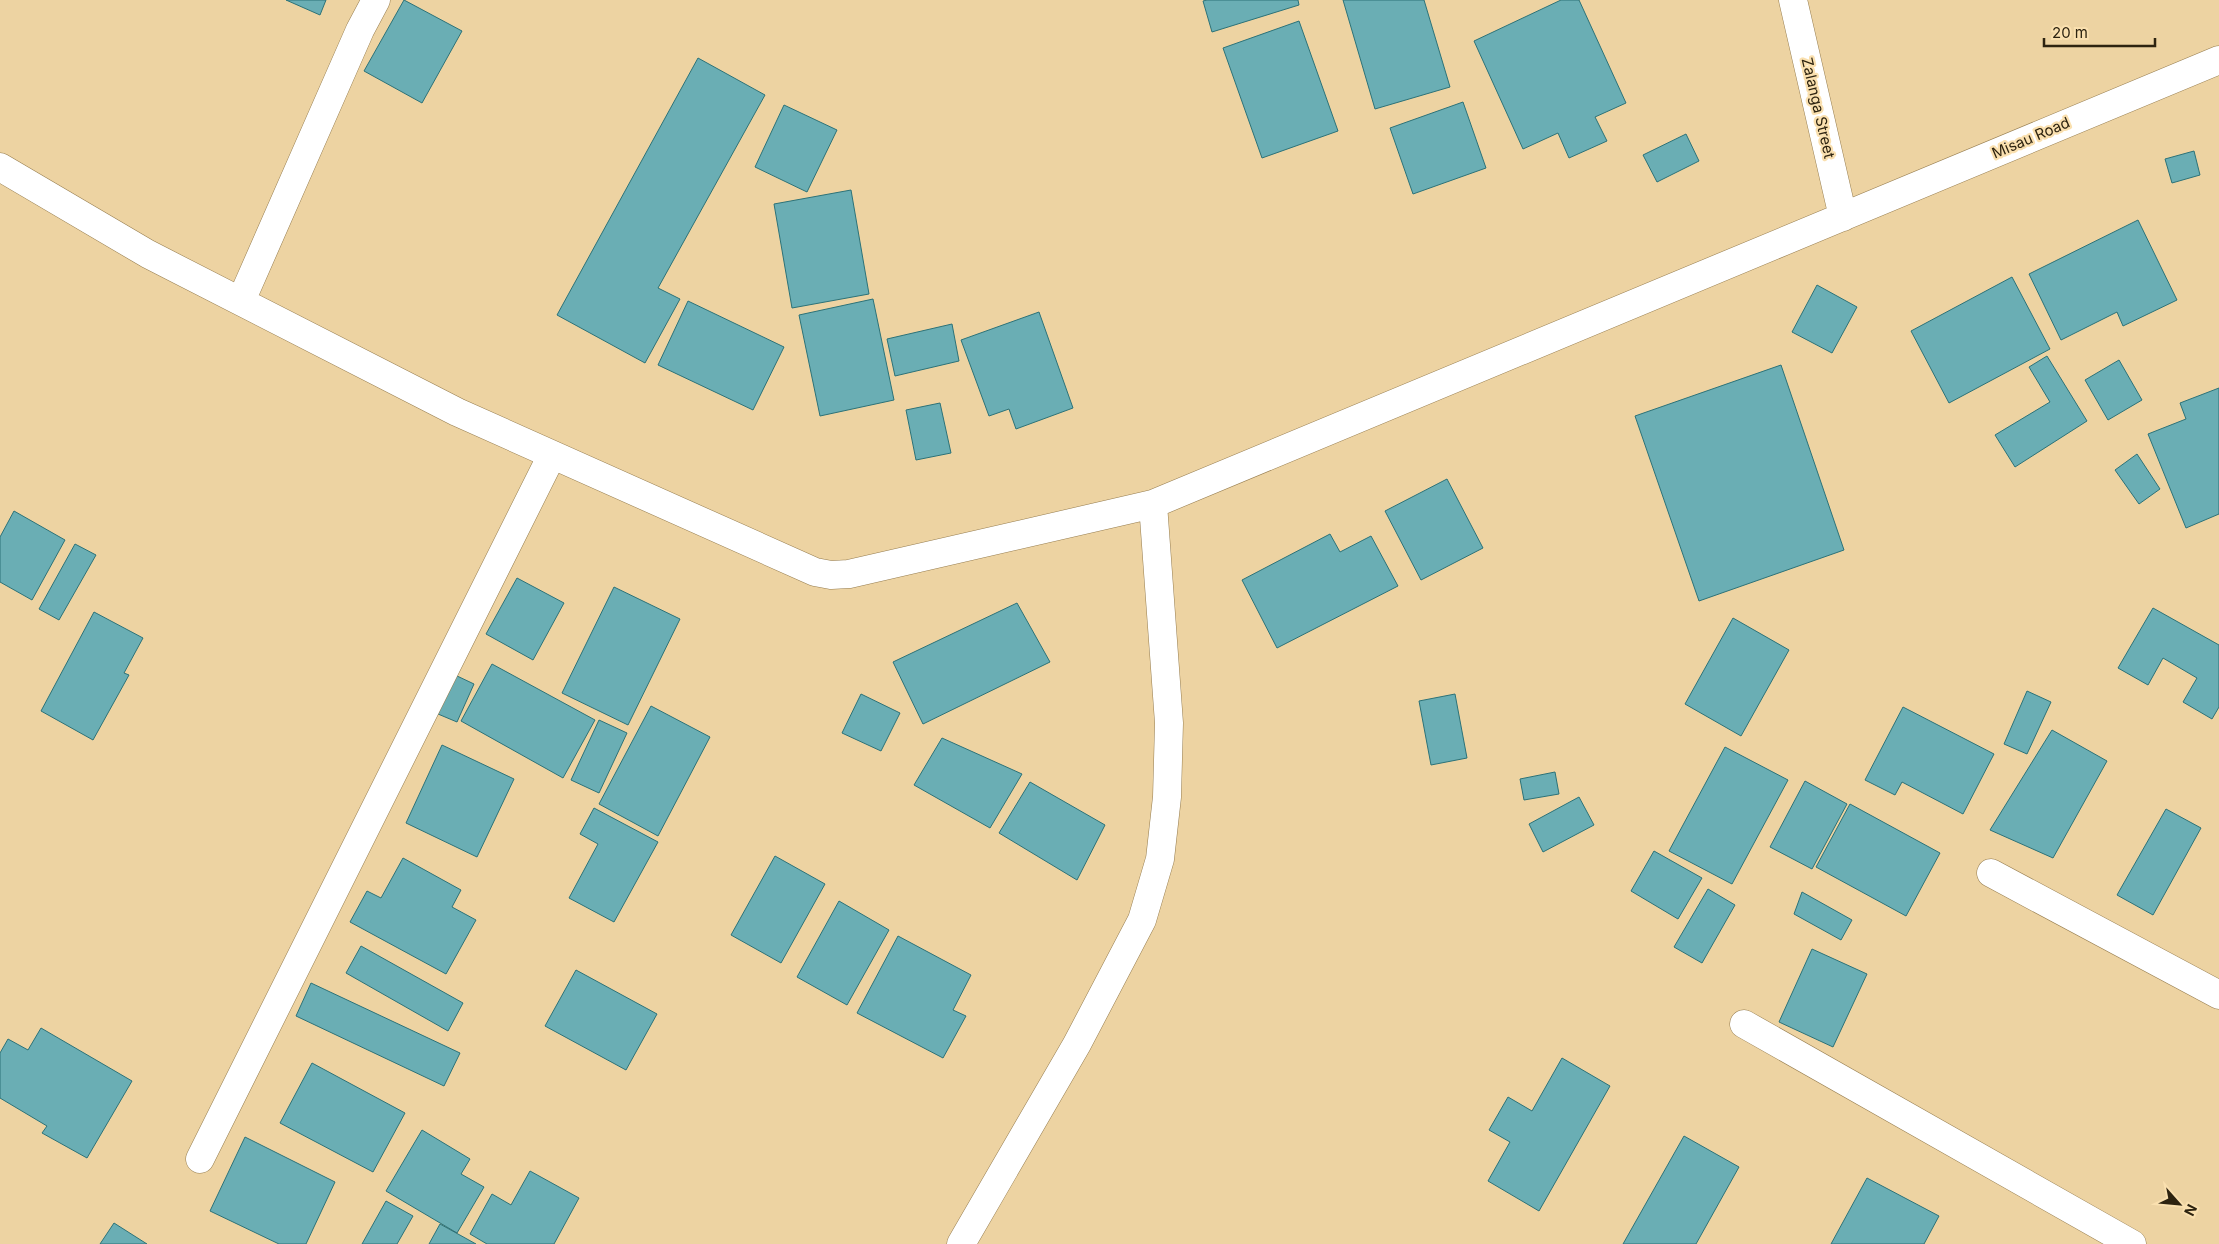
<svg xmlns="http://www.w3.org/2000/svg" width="2219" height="1244" viewBox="0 0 2219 1244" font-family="Inter,sans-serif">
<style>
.building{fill:#6aaeb4;stroke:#2c7278}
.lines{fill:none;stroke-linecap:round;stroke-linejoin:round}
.minor-casing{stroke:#967d4f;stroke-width:29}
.minor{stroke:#fff;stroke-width:28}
.labels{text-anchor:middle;stroke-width:4.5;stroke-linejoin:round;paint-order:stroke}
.street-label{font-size:15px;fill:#2d2310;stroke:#fae0af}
</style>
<rect width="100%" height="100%" fill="#edd3a2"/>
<!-- building -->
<path class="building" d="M286,0H326L320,15Z
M404,0L462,31L422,103L364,71Z
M1207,0H1298L1299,5L1212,32L1203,1Z
M1343,0H1424L1450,87L1375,109Z
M1561,0H1579L1626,103L1595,117L1607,141L1569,158L1558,133L1523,149L1474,41Z
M1299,21L1338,131L1262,158L1223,48Z
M698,58L765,95L658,288L680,299L645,363L557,315Z
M1463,102L1486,168L1413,194L1390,128Z
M784,105L837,130L807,192L755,167Z
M1686,134L1699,161L1657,182L1643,155Z
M2194,151L2200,175L2172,183L2165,159Z
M851,190L869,294L792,308L774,204Z
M2138,220L2177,300L2123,326L2117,312L2061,340L2029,274Z
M2012,277L2050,349L1949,403L1911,331Z
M1817,285L1857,307L1832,353L1792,332Z
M873,299L894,400L820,416L799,315Z
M688,301L784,347L753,410L658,365Z
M1039,312L1073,408L1016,429L1009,409L989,416L961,340Z
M952,324L959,361L895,376L887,339Z
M2047,356L2087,421L2015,467L1995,435L2050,402L2029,367Z
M2119,360L2142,400L2108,420L2085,380Z
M1781,365L1844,550L1699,601L1635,416Z
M2219,388V514L2186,528L2148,434L2186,419L2180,403Z
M940,403L951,453L916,460L906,410Z
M2137,454L2160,489L2139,504L2115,470Z
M1447,479L1483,548L1421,580L1385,511Z
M14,511L65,540L32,600L0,582V537Z
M1330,534L1340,552L1371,536L1398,586L1277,648L1242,580Z
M75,544L96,555L59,620L39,609Z
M517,578L564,603L533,660L486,634Z
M614,587L680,619L628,725L562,693Z
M1017,603L1050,662L923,724L893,662Z
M2153,608L2219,645V707L2212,719L2183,702L2197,678L2163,658L2148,685L2118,668Z
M94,612L143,638L124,673L129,675L93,740L41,711Z
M1733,618L1789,650L1741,736L1685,704Z
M492,664L595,720L563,778L461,721Z
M455,675L474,684L457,722L438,714Z
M2027,691L2051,702L2027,754L2004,744Z
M861,694L900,713L881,751L842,733Z
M1455,694L1467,758L1431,765L1419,701Z
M651,706L710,737L658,836L599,804Z
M1903,707L1994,754L1963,814L1902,782L1895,795L1865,780Z
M599,720L627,733L599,793L571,780Z
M2052,730L2107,761L2053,858L1990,830Z
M942,738L1022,774L990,828L914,785Z
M442,745L514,779L477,857L406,823Z
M1725,747L1788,780L1732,884L1669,851Z
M1555,772L1559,794L1524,800L1520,779Z
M1805,781L1847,804L1812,869L1770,847Z
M1030,782L1105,825L1077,880L999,833Z
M1579,797L1594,825L1543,852L1529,824Z
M1850,804L1940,853L1906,916L1816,867Z
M594,808L658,842L614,922L569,898L598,844L580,834Z
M2166,809L2201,828L2153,915L2117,895Z
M1654,851L1702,878L1678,919L1631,891Z
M775,856L825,884L781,963L731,935Z
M403,858L461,890L452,907L476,920L446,974L350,922L367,891L381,898Z
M1708,889L1735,905L1702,963L1674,947Z
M1802,892L1852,920L1841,940L1794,914Z
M839,901L889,930L847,1005L797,977Z
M898,936L971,975L953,1010L966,1016L943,1058L857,1013Z
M361,946L463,1003L448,1031L346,973Z
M1812,949L1867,974L1833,1047L1779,1022Z
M576,970L657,1014L626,1070L545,1026Z
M311,983L460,1053L444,1086L296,1016Z
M41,1028L132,1081L87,1158L42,1133L47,1126L0,1098V1053L8,1039L28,1050Z
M1562,1058L1610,1086L1539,1211L1488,1181L1510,1142L1489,1130L1508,1097L1532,1111Z
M312,1063L405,1113L373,1172L280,1123Z
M422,1130L470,1159L461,1174L484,1187L457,1233L386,1191Z
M1684,1136L1739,1167L1696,1244H1623Z
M245,1137L335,1182L306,1244H279L210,1211Z
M530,1171L579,1198L554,1244H487L470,1234L492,1194L511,1205Z
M1867,1178L1939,1216L1924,1244H1831Z
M386,1201L413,1216L397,1244H362Z
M114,1223L147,1244H100Z
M440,1224L476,1244H429Z"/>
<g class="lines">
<!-- minor casing -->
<g class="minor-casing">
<path id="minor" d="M1793,0L1843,217
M0,167L148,254L457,412L815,572L831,575L849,574L1153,504L2219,60
M241,301L360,30L376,0
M1991,873L2219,995
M1744,1024L2132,1244
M200,1159L552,455
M961,1244L1077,1044L1142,920L1160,859L1167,797L1169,723L1153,504"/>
</g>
<!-- minor -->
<use href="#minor" class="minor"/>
</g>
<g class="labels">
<!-- street labels -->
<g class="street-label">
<text transform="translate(1818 108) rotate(77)" y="5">Zalanga Street</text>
<text transform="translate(2031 138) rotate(-23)" y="5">Misau Road</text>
</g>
</g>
<!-- north arrow -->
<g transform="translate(2179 1204) rotate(117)" stroke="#fae0af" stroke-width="4" paint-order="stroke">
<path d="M0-4L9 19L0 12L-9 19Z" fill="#2d2310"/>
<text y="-8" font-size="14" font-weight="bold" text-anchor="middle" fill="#2d2310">N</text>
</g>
<!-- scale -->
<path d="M2044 38v8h111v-8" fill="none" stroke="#2d2310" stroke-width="2.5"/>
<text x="2052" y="38" font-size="15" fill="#2d2310" stroke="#fae0af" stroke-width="4" paint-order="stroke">20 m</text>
</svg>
